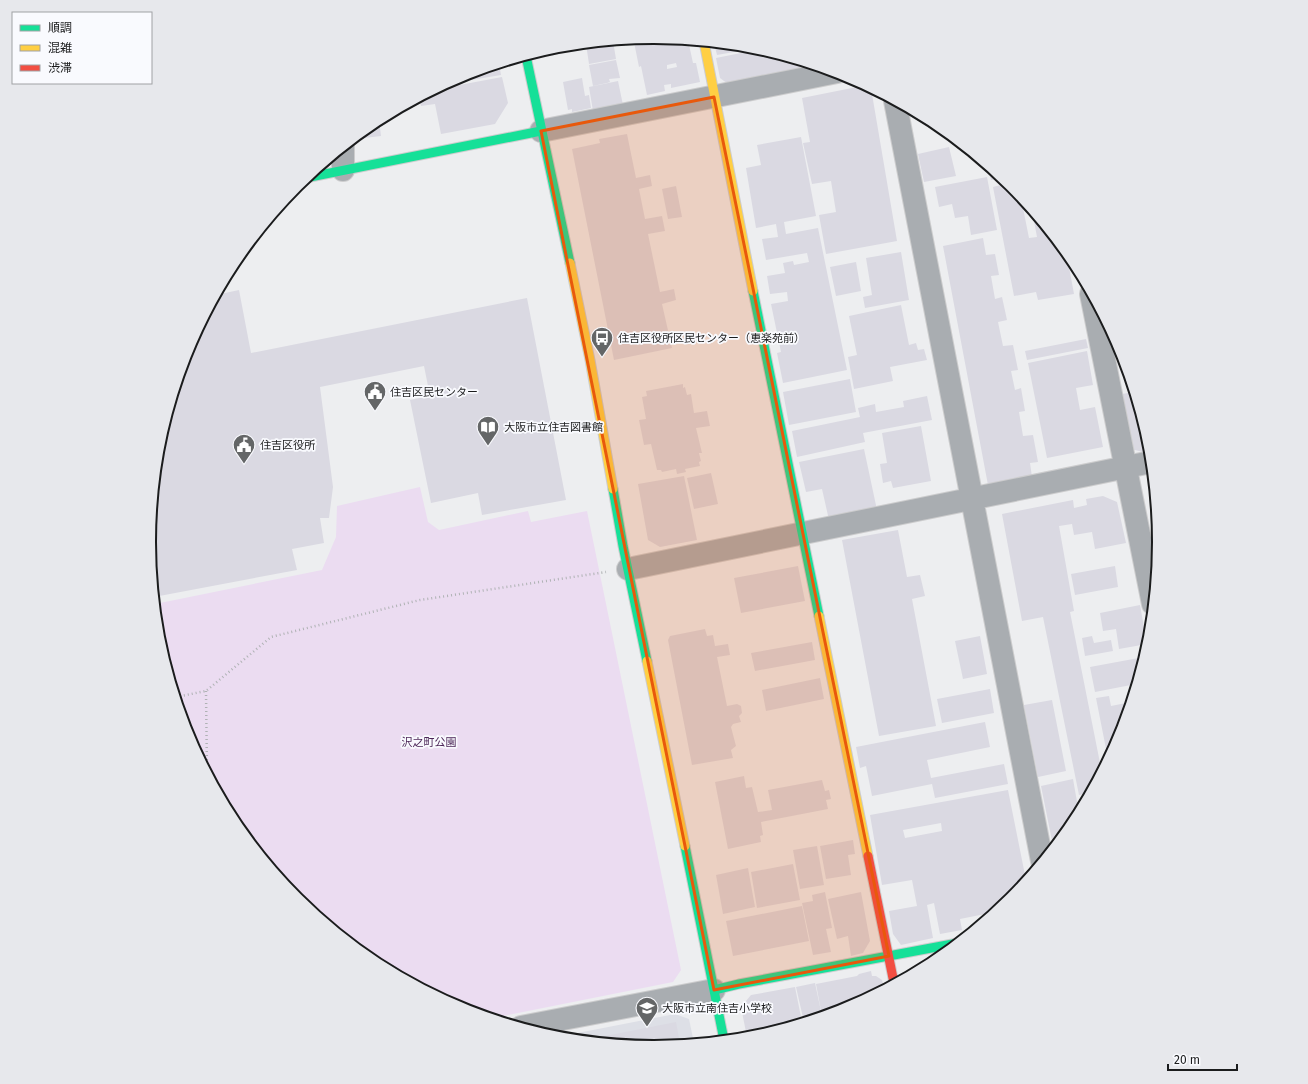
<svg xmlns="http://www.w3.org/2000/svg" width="1308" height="1084" viewBox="0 0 1308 1084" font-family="'Fira Sans','Noto Sans JP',sans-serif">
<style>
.built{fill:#dddfe6}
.green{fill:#ebdcf1}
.building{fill:#dad9e2;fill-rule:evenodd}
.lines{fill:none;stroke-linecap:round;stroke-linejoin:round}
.street-casing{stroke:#cccccd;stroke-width:24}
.fast-casing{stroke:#cccccd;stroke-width:11}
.slow-casing{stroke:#cccccd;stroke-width:11}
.jam-casing{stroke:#cccccd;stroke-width:11}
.path{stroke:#afb2b4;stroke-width:2.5;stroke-dasharray:1 3;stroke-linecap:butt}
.street{stroke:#a9adb1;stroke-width:22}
.fast{stroke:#16e098;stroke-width:9}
.slow{stroke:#ffcf43;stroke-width:9}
.jam{stroke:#f24e42;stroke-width:9}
.marked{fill:#e8590c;fill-opacity:0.2;stroke:#e8590c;stroke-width:3;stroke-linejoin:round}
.labels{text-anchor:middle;stroke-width:3.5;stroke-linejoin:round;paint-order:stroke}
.poi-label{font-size:11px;fill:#1b1c1d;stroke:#f9fafe;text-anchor:start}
.park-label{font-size:11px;fill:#4c2658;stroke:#f9fafe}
.rim{fill:none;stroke:#1b1c1d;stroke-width:2}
</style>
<rect width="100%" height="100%" fill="#edeef0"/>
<!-- built -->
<path class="built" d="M675,1014L689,1019L694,1043L654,1047L557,1037Z"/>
<!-- green -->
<path class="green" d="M420,487L428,522L439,530L528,511L531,522L587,511L681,970L673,982L493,1018L461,1008L373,962L297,899L234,822L187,735L159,640L155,604L322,570L336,537L337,506Z"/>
<!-- building -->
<path class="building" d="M654,37L688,40L693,63H696L700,82L671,88V84L664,85L665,91L647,95L641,66L639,67L634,42ZM676,63L677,67L667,69V65Z
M613,41L616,59L589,64L586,44Z
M714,43L744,46L745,50L717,55Z
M761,49L818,67L728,84L720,78L716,58Z
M616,60L620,78L609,79L610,82L607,83L593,86L589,65Z
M499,64L501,75L453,83V80L461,75Z
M502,77L508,103L495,124L441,134L435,104L421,106L419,98L433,90Z
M582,78L585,96L589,95L591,108L572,112V109L568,110L563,82Z
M618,81L623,105L593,111L589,87Z
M446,83L447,87L437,88Z
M857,87L872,94L897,241L826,254L819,215L836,212L831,181L812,184L803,143L810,142L802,98Z
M394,111L395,117L379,120L381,136L364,138L363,131L374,122Z
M627,134L636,178L650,175L652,186L639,189L645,219L662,216L665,231L648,234L660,292L674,289L676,300L662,304L672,348L614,360L572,149L600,143L599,139Z
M801,137L816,216L784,222L786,234L818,228L847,370L783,383L777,353L781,352L771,304L788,301L787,292L770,294L767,276L785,273L783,263L793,261L794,265L809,262L807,253L766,260L762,239L778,237L776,224L756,228L746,168L761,165L757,145Z
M949,147L956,176L924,182L918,154Z
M988,166L1003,178L991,180Z
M987,177L997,230L971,235L968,216L955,218L952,204L939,207L935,187Z
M1009,183L1029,207L1023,208L1029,238L1037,237L1032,210L1073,260L1074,265L1069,267L1074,294L1038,300L1036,292L1014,296L993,187Z
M676,186L682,217L668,219L662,189Z
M983,238L986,255L995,254L999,275L991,276L995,299L1002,297L1007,320L998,322L1003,346L1013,345L1018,370L1011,371L1015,390L1021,388L1025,411L1019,412L1023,436L1033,435L1038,462L1030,463L1032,477L988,485L943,246Z
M901,252L909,300L865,308L863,297L872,295L866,258Z
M856,262L861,291L836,296L830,267Z
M239,290L251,353L527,298L566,500L482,515L478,493L431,503L410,400L430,396L424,366L320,387L333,487L329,518H320L324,543L292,549L297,570L154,597L149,542L159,443L188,349L216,295Z
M901,305L909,345L916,343L918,350L924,349L927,360L890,367L893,381L854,389L848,357L857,355L849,316Z
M1086,339L1088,348L1027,360L1025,351Z
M1087,351L1093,385L1076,388L1080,410L1095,407L1103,447L1047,458L1028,363Z
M850,379L856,412L789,425L783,392Z
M683,384V388L685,387L687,395L691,394L694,413L707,411L710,426L696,428L702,453H699L701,461L699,462L700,466L685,469L686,472L677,474L676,469L662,472L661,470H657L651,444L644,445L639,420L646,419L642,397L647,396L646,391Z
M1134,392L1149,444L1150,451L1143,452L1131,449L1122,394Z
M927,396L932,420L863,433L865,442L797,457L792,431L860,417L858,408L875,404L876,412L904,407L903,401Z
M921,426L931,481L893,488L891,481L883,483L880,464L887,463L882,433Z
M864,449L877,510L829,520L822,489L806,492L799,462Z
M711,473L718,504L694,509L687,478Z
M684,476L697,540L660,547L648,540L638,484Z
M1103,496L1117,502L1126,543L1095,549L1092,532L1074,535L1072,524L1059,526L1074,611L1070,612L1101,768H1103L1090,793L1079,795L1043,617L1022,621L1002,514L1073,500L1074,508L1087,505L1086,499Z
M898,530L907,577L920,575L925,596L912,599L936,726L879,736L842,540Z
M798,566L805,601L741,613L734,578Z
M1115,566L1118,587L1075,595L1071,574Z
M1140,605L1147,644L1119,649L1116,629L1103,631L1100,613Z
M705,629L707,636L713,635L715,646L728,644L730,655L717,657L727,706L737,704L741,706L742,713L739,716L741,722L733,724L731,727L736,746L731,750L733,758L692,765L668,640L670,636Z
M980,636L987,674L963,679L955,641Z
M1092,636L1094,643L1111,640L1113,651L1085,656L1082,638Z
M812,642L815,660L755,671L751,653Z
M1144,657L1136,684L1095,692L1090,667Z
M820,678L824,699L766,711L762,690Z
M990,689L994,713L942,723L937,699Z
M1109,696L1111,706L1131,702L1120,735L1108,759L1096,698Z
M1052,700L1066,771L1038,777L1024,705Z
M985,722L990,747L927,760L931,778L1004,764L1008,784L935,798L932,784L872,796L866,766L860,768L856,747Z
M744,776L746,788L752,787L758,812L772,810L768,790L822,780L825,791L829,790L831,799L826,800L828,809L761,822L763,835L760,836L761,842L728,849L715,782Z
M1073,779L1079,813L1074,823L1055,845L1053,846L1041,786Z
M1008,790L1026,880L1011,899L995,912L960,919L962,930L940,934L934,903L927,905L933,938L901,945L893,934L889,911L917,906L912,880L882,885L870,815ZM941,823L942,831L905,838L903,830Z
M853,840L855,854L848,855L851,875L826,879L820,846Z
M817,846L824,885L800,889L793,850Z
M793,864L800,900L757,908L751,872Z
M748,868L755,907L723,914L716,875Z
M825,892L832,928L826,929L831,952L813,955L802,903L813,901L812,895Z
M861,892L870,941L863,953L851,956L848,936L837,939L828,899Z
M802,906L809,941L733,956L726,921Z
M871,971L872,976H876L882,980L884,989L875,992L876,993L847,1009L822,1016L816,984L857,976L859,974Z
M815,983L822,1016L804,1022L796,987Z
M795,987L802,1022L768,1033L747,1037L741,1007L751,995Z
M676,1022L680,1044L654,1047L585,1040Z"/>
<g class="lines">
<!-- street casing -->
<g class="street-casing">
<path id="street" d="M895,101L1042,861
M541,131L837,72
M343,147V170
M1091,294L1153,604
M628,569L1151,462
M521,1027L714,990"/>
</g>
<!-- fast casing -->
<g class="fast-casing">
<path id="fast" d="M526,56L570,263
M305,178L541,131
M753,291L819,616
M613,489L623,546L647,661
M685,846L724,1040
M714,990L739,984L958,943"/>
</g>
<!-- slow casing -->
<g class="slow-casing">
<path id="slow" d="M704,42L753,291
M570,263L590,360L613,489
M819,616L868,856
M647,661L685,846"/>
</g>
<!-- jam casing -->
<g class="jam-casing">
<path id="jam" d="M868,856L894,983"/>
</g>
<!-- path -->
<path class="path" d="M206,691L207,773
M176,697L206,691L271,637L420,600L606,572"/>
<!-- street -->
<use href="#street" class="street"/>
<!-- fast -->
<use href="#fast" class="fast"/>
<!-- slow -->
<use href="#slow" class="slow"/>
<!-- jam -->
<use href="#jam" class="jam"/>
</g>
<!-- marked area -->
<path class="marked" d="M714,97L889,956L714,990L541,131Z"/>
<!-- icons -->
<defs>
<g id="bus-pin" transform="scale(1.15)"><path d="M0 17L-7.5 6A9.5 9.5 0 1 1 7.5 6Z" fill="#646667" stroke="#f9fafe"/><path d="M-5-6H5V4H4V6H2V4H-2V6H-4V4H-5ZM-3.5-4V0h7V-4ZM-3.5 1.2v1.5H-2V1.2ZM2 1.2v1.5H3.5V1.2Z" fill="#fff"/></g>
<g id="civic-pin" transform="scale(1.15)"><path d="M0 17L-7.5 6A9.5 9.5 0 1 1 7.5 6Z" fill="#646667" stroke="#f9fafe"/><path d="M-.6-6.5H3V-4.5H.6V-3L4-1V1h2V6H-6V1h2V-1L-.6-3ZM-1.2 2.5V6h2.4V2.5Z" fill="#fff"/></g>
<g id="library-pin" transform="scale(1.15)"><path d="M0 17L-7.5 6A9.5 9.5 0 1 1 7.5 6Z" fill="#646667" stroke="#f9fafe"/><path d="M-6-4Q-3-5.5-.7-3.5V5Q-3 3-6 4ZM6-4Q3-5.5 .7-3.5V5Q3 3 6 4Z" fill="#fff"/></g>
<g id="school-pin" transform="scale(1.15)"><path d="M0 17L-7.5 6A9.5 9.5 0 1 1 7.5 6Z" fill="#646667" stroke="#f9fafe"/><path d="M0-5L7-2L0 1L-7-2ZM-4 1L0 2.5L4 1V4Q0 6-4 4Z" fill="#fff"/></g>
</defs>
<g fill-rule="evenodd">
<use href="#bus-pin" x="602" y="338"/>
<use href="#civic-pin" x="375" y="392"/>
<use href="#library-pin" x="488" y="427"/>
<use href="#civic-pin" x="244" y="445"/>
<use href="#school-pin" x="647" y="1008"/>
</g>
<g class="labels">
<!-- poi labels -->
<g class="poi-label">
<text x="618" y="342">住吉区役所区民センター（恵楽苑前）</text>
<text x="390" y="396">住吉区民センター</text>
<text x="504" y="431">大阪市立住吉図書館</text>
<text x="260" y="449">住吉区役所</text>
<text x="662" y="1012">大阪市立南住吉小学校</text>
</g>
<!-- park labels -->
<g class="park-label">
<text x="429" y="746">沢之町公園</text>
</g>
</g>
<!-- crop -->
<path d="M0 0H1308V1084H0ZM156 542a498 498 0 1 1 996 0a498 498 0 1 1-996 0Z" fill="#e7e8ec" fill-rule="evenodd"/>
<path class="rim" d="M156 542a498 498 0 1 1 996 0a498 498 0 1 1-996 0Z"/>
<!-- legend -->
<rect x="12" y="12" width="140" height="72" fill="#f9fafe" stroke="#a0a1a4"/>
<rect x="20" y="25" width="20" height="6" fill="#16e098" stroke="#a0a1a4"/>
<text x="48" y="32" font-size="12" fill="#1b1c1d">順調</text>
<rect x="20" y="45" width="20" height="6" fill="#ffcf43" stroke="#a0a1a4"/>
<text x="48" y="52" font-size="12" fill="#1b1c1d">混雑</text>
<rect x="20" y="65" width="20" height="6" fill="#f24e42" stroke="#a0a1a4"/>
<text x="48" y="72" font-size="12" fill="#1b1c1d">渋滞</text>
<!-- scale -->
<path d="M1168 1064v6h69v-6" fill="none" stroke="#1b1c1d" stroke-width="2"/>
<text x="1174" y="1064" font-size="12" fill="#1b1c1d" stroke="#f9fafe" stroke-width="3" paint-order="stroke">20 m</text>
</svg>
